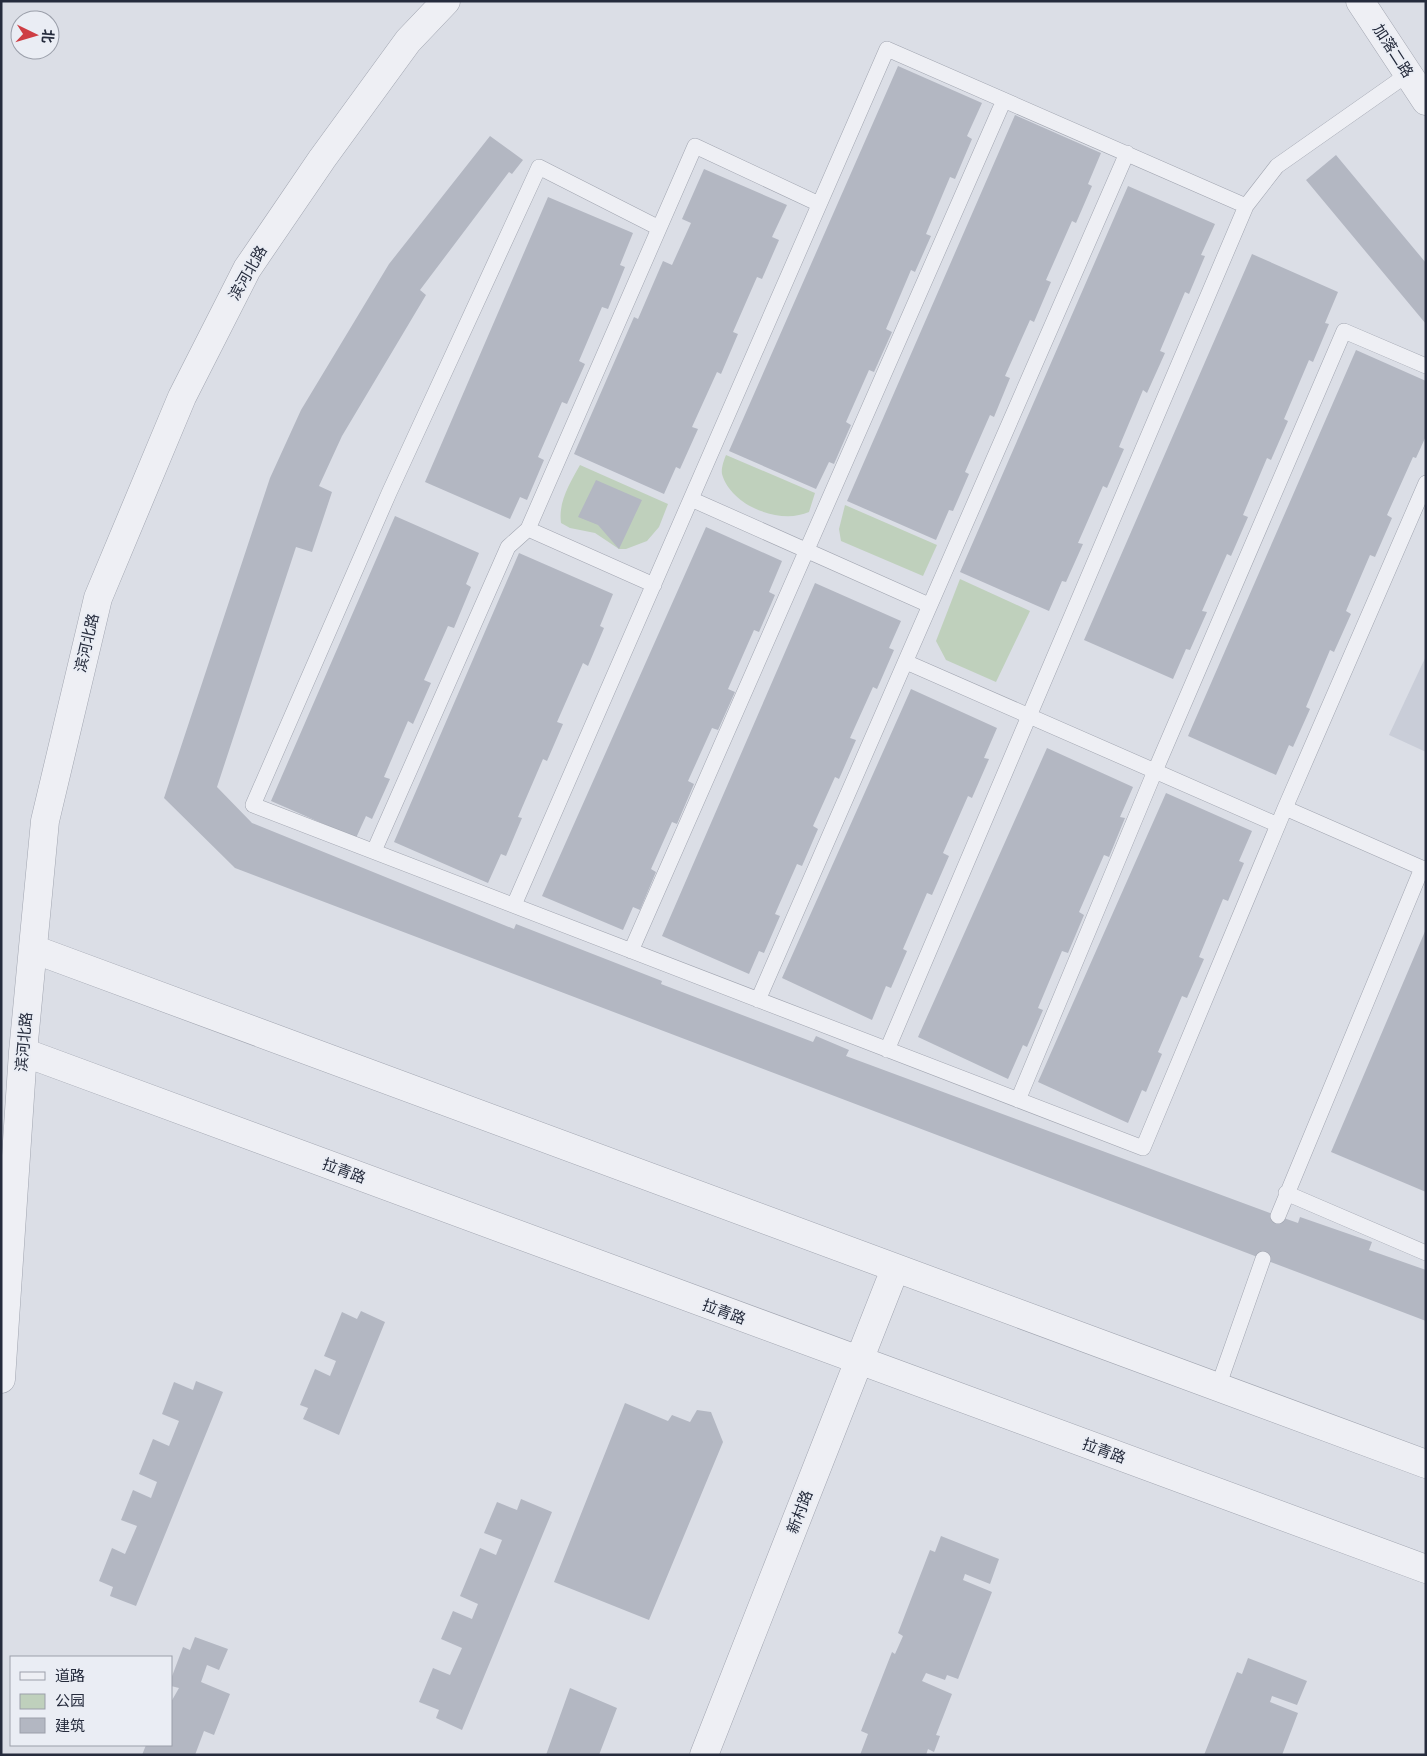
<svg xmlns="http://www.w3.org/2000/svg" width="1427" height="1756" viewBox="0 0 1427 1756" font-family="'Titillium Web','Noto Sans SC',sans-serif">
<style>
.built{fill:#c9cdd8}
.green{fill:#bfd0bc}
.building{fill:#b3b7c2}
.lines{fill:none;stroke-linecap:round;stroke-linejoin:round}
.service-casing{stroke:#a1a5b0;stroke-width:16}
.tertiary-casing{stroke:#a1a5b0;stroke-width:29}
.service{stroke:#eeeff4;stroke-width:15}
.tertiary{stroke:#eeeff4;stroke-width:28}
.labels{text-anchor:middle;stroke-width:4;stroke-linejoin:round;paint-order:stroke}
.street-label{font-size:15px;fill:#252b3c;stroke:#eaedf4}
</style>
<rect width="100%" height="100%" fill="#dbdee6"/>
<!-- built -->
<path class="built" d="M1426,656V752L1389,735Z"/>
<!-- green -->
<path class="green" d="M726,455L815,493L809,512C780,525 731,506 722,474C721,468 724,460 726,455Z
M580,465L668,504L659,527L647,541L626,549H619L595,533L570,528L561,523C558,502 570,483 580,465Z
M845,505L937,545L923,576L841,541L839,529Z
M960,579L1030,611L996,682L946,660L936,641Z"/>
<!-- building -->
<path class="building" d="M898,66L982,103L967,136L972,139L955,179L950,177L926,234L931,236L915,272L911,270L886,329L892,332L874,372L869,370L846,422L851,425L834,464L829,462L816,489L729,451Z
M1015,115L1101,153L1088,184L1092,186L1076,223L1072,221L1046,280L1051,282L1034,322L1030,320L1005,376L1010,378L994,417L990,415L965,472L969,474L953,511L949,510L936,540L847,501Z
M490,136L523,160L512,174L509,172L420,290L426,295L342,436L319,486L332,492L312,552L296,547L217,787L252,823L514,929L516,924L662,981L661,984L813,1042L816,1036L849,1050L846,1056L1278,1216L1298,1223L1300,1217L1372,1242L1369,1250L1426,1270V1321L235,868L164,798L270,478L301,410L389,264Z
M1336,155L1426,263V324L1306,180Z
M704,169L787,205L772,237L779,240L762,279L757,277L733,332L738,334L721,374L717,372L692,427L698,429L680,469L676,467L664,494L574,454L634,317L638,319L663,261L672,265L691,223L682,219Z
M1128,186L1215,224L1201,255L1205,256L1189,294L1185,292L1160,351L1165,353L1147,393L1143,390L1119,447L1124,449L1107,488L1103,486L1078,543L1083,544L1066,582L1062,581L1049,611L960,572Z
M548,197L633,233L620,265L625,267L608,309L602,307L579,361L585,364L567,404L562,402L538,457L544,460L527,500L520,497L510,519L425,482Z
M1252,254L1338,292L1325,323L1329,324L1313,362L1309,360L1284,419L1288,421L1271,460L1267,458L1243,515L1248,517L1231,556L1227,554L1202,611L1207,612L1190,650L1186,649L1173,679L1084,640Z
M1356,350L1426,381V436L1416,458L1413,457L1387,515L1392,518L1375,557L1370,555L1346,611L1351,614L1334,652L1330,650L1306,707L1310,709L1293,747L1289,745L1276,775L1188,736Z
M596,480L642,500L619,549L598,525L578,517Z
M395,516L479,553L466,584L471,587L454,628L448,626L424,680L431,683L413,724L408,721L384,777L390,779L372,819L366,816L356,838L271,801Z
M706,527L782,561L769,592L775,595L759,632L754,630L728,689L735,692L718,730L712,728L688,781L694,784L677,824L672,822L651,869L656,872L640,910L633,907L623,930L542,896Z
M519,553L613,594L600,626L604,628L588,666L583,663L557,722L563,724L547,761L543,759L518,817L522,818L506,856L501,854L488,883L394,842Z
M815,583L901,621L889,648L894,650L877,689L873,687L850,738L856,740L839,779L835,777L813,826L818,829L802,866L797,864L775,914L780,916L764,953L759,951L749,974L662,936Z
M911,689L997,728L984,758L989,759L972,798L968,796L943,853L949,856L932,895L927,893L903,949L907,951L891,988L886,986L872,1020L782,978Z
M1047,748L1133,787L1120,817L1125,818L1109,857L1104,855L1079,912L1084,915L1068,953L1062,951L1038,1008L1043,1010L1027,1047L1023,1045L1008,1079L918,1037Z
M1166,793L1252,831L1239,861L1244,863L1228,901L1223,899L1199,957L1204,959L1187,998L1182,996L1158,1052L1162,1054L1146,1092L1142,1090L1128,1123L1038,1082Z
M1426,929V1192L1331,1152Z
M361,1311L385,1322L339,1435L303,1419L308,1408L300,1405L315,1369L330,1376L336,1361L324,1356L342,1312L357,1319Z
M196,1381L223,1392L136,1606L110,1596L113,1587L99,1581L112,1548L125,1554L137,1526L121,1520L133,1490L151,1498L157,1482L139,1474L153,1439L169,1446L179,1421L162,1414L174,1382L193,1390Z
M625,1403L668,1421L672,1415L690,1422L697,1410L711,1412L723,1442L649,1620L554,1582Z
M521,1499L552,1512L462,1730L436,1718L439,1710L419,1702L433,1668L450,1675L462,1648L441,1639L453,1611L472,1619L478,1604L460,1596L480,1548L496,1555L502,1540L484,1533L497,1502L517,1510Z
M941,1536L999,1559L990,1584L965,1574L963,1580L992,1592L958,1679L947,1675L945,1680L926,1673L922,1681L952,1694L936,1735L940,1736L934,1752L928,1749L926,1755H860L868,1734L861,1731L892,1652L895,1654L903,1636L898,1633L930,1550L935,1552Z
M195,1637L228,1649L219,1670L207,1665L201,1682L230,1694L214,1735L204,1731L195,1755H142L146,1745H171V1702L179,1688L171,1686V1679L183,1647L190,1650Z
M1248,1658L1307,1681L1297,1705L1272,1696L1270,1702L1298,1713L1282,1755H1204L1237,1672L1242,1674Z
M570,1688L617,1708L599,1755H546Z"/>
<g class="lines">
<!-- service casing -->
<g class="service-casing">
<path id="service" d="M659,228L539,167L389,493L253,805L1143,1148L1285,808L1426,483
M691,499L929,605
M528,529L654,585
M906,662L1278,825
M1285,808L1422,868
M374,851L508,547L528,529L695,146L819,204
M514,905L887,49L1246,206
M631,951L1004,100
M758,1000L1127,153
M887,1050L1246,206L1277,166L1408,74
M1018,1100L1155,771L1344,331L1426,366
M1286,1193L1426,1253
M1278,1216L1422,868L1426,870
M1218,1387L1263,1259"/>
</g>
<!-- tertiary casing -->
<g class="tertiary-casing">
<path id="tertiary" d="M1360,1L1426,101
M33,949L1426,1464
M23,1052L1426,1569
M1,1379L23,1052L45,821L98,598L182,397L247,269L322,159L408,41L446,1
M704,1755L895,1269"/>
</g>
<!-- service -->
<use href="#service" class="service"/>
<!-- tertiary -->
<use href="#tertiary" class="tertiary"/>
</g>
<g class="labels">
<!-- street labels -->
<g class="street-label">
<text transform="translate(1393 51) rotate(57)" y="5">加落二路</text>
<text transform="translate(248 273) rotate(-60)" y="5">滨河北路</text>
<text transform="translate(87 643) rotate(-77)" y="5">滨河北路</text>
<text transform="translate(24 1042) rotate(-85)" y="5">滨河北路</text>
<text transform="translate(344 1171) rotate(20)" y="5">拉青路</text>
<text transform="translate(724 1312) rotate(20)" y="5">拉青路</text>
<text transform="translate(1104 1451) rotate(20)" y="5">拉青路</text>
<text transform="translate(800 1512) rotate(-69)" y="5">新村路</text>
</g>
</g>
<!-- border -->
<rect width="1427" height="1756" fill="none" stroke="#252b3c" stroke-width="5"/>
<!-- legend -->
<rect x="10" y="1656" width="162" height="90" fill="#eaedf4" stroke="#9b9faa"/>
<rect x="20" y="1672" width="25" height="8" fill="#eeeff4" stroke="#9b9faa"/>
<text x="55" y="1681" font-size="15" fill="#252b3c">道路</text>
<rect x="20" y="1694" width="25" height="15" fill="#bfd0bc" stroke="#9b9faa"/>
<text x="55" y="1706" font-size="15" fill="#252b3c">公园</text>
<rect x="20" y="1718" width="25" height="15" fill="#b3b7c2" stroke="#9b9faa"/>
<text x="55" y="1731" font-size="15" fill="#252b3c">建筑</text>
<!-- north arrow -->
<g transform="translate(35 35) rotate(95)"><circle r="24" fill="#eaedf4" stroke="#9b9faa"/>
<path d="M0-4L9 19L0 12L-9 19Z" fill="#ce3e44"/>
<text y="-8" font-size="14" font-weight="bold" text-anchor="middle" fill="#252b3c">北</text>
</g>
</svg>
